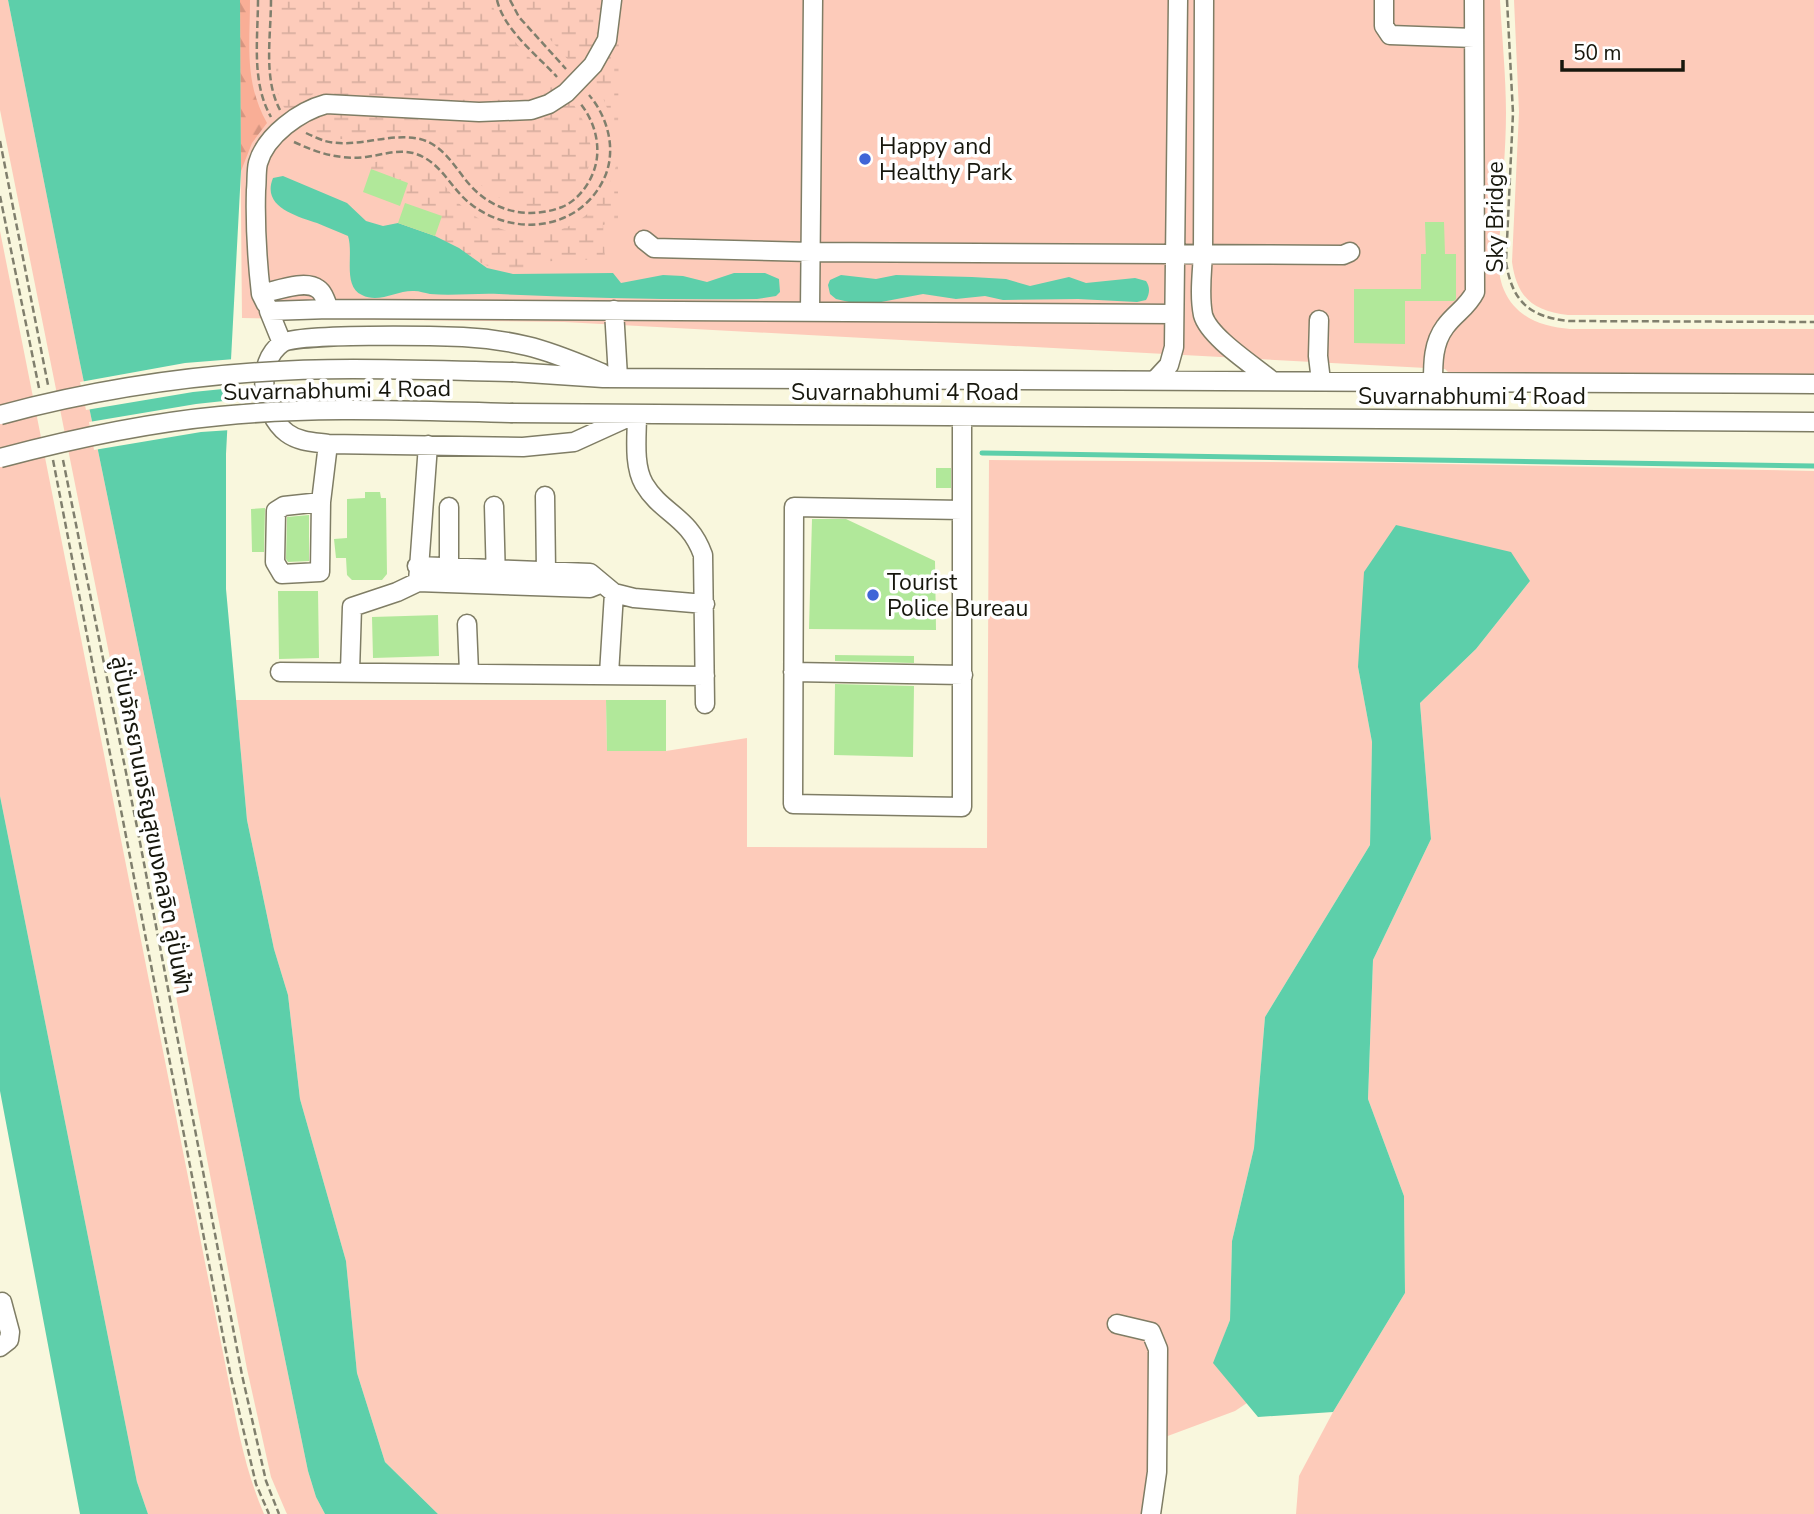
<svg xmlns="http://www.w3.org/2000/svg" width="1814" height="1514" viewBox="0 0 1814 1514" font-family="'Nunito Sans','Noto Sans Thai',sans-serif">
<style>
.grass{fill:#fdcbba}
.forest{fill:url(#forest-firs)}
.wetland{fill:url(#wetland-marsh)}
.water{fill:#5dcfaa}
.pier{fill:#f9f7dd}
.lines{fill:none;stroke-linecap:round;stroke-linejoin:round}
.stream{stroke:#5dcfaa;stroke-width:5}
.building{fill:#b1e89a}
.minor-casing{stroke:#7f7d65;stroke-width:21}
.path{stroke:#807f6d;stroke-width:2.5;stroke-dasharray:7 3.5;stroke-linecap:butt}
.minor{stroke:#fff;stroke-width:18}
.minor-bridge-casing{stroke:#7f7d65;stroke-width:21;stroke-linecap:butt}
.minor-bridge{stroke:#fff;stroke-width:18}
.poi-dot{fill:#4065d7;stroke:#fff;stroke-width:2.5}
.labels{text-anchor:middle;stroke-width:7;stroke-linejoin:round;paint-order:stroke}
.poi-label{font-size:23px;fill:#17170d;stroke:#fff;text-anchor:start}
.street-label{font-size:23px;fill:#17170d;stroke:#fff}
</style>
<defs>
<pattern id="forest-firs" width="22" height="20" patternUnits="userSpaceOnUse" patternTransform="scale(1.75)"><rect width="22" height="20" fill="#f9ae96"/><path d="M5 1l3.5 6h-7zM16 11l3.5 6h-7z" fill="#d59580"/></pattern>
<pattern id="wetland-marsh" width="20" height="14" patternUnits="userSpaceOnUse" patternTransform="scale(1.75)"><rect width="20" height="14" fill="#fdcbba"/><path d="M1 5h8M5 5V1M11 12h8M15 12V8" fill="none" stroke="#d8ae9f"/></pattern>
</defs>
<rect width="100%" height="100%" fill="#f9f7dd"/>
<!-- grass -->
<path class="grass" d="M0,0H8L80,363L308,1471L316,1497L325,1514H287L286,1512L271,1477L247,1369L144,828L0,110Z
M239,0H1500C1502,38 1506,76 1506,113C1506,149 1502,185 1501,221C1499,244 1495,269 1504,290C1516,318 1543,327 1570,329H1814V378L1455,379L1445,369L564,322L242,318Z
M1514,0H1814V315H1568C1533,311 1517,298 1512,262L1519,112Z
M0,231L228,1378C237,1425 245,1470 264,1514H148L137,1482L0,796Z
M989,460L1392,463L1814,471V1514H1296L1299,1476L1333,1412L1405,1293L1404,1196L1368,1099L1373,960L1431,839L1420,703L1476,649L1530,581L1358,667L1372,742L1370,845L1265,1017L1254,1148L1232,1241L1230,1320L1214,1363L1247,1403L1235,1411L1165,1437L1161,1514H438L385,1462L357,1373L346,1261L300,1099L288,995L274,949L247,820L236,700H606L607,751H666L747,738V847L987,848Z"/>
<!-- forest -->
<path class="forest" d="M240,0H250C250,45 244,82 267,123L252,143L241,171Z"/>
<!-- wetland -->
<path class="wetland" d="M278,0H491C500,35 535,61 559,87L542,99L516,105L331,98L315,93C305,98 302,107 293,113L287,112C269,84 277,75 279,46C281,31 278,15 278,0Z
M519,0H605C604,37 604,43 577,70L526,12Z
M619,0L618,137L604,100L587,82Z
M569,98C582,116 592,134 591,157C589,173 577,193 562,200C524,219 489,197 464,168C453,156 441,139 423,135C392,128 359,145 328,137C319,135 311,129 303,126L309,113L313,111L451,116Z
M618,157V221L603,225L605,259L529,262V273C489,276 469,253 435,236L442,216L405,203L408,183L371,169L372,163C387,159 406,156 420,163C440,173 449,195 465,209C526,257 603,235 618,157Z"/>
<!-- water -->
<path class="water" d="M8,0H240L241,171L226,454V589L247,820L274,949L288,995L300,1099L346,1261L357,1373L385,1462L438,1514H325L316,1497L308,1471L80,363Z
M283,176L347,203L366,221L383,226L398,223L435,236L459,248L487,268L513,274L613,273L621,283L663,275L683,276L707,282L734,273H765L779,279L780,292L776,296L757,299C671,300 585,298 499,294C476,293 453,296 430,294C424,293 420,291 414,291C397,290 379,304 362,295C342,286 354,254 348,236C338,232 327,227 317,223C297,216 261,207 273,178Z
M841,275L876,279L896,275L972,277L1006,279L1030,286L1069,277L1086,283L1135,278L1146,281C1150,287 1150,293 1146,300L1137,302L1078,299L1003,300L985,296L956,299L923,294L876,303L849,302L836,299L830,294L828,285L830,280Z
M1396,525L1511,552L1530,581L1476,649L1420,703L1431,839L1373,960L1368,1099L1404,1196L1405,1293L1333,1412L1258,1417L1213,1363L1230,1320L1232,1241L1254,1148L1265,1017L1370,845L1372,742L1358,667L1364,572Z
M0,796L137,1482L148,1514H80L0,1091Z"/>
<!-- pier -->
<path class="pier" d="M235,359L233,388L193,392L86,410L80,382L185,363Z
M233,400L231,430L201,432L94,450L89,422L196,404Z"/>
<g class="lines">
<!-- stream -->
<path class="stream" d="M982,453L1814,466"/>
</g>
<!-- building -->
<path class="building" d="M371,169L408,183L400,206L363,192Z
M405,203L442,216L435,236L398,223Z
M1425,222H1444L1445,254H1456V299L1454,301H1405V344L1354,343V289H1421V254H1426Z
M936,468H951V488H936Z
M365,492H380L381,498H386L387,574L382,580H352L347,575L346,558H336L334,539L347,538V499L365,498Z
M265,508L264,552H252L251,509Z
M309,515V561L288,562L286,559L287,517Z
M812,519H846L935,561L936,630L809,629Z
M278,591H318L319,658L279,659Z
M438,615L439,656L373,658L372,617Z
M835,655L914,656V663L835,661Z
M835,684L914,686L913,757L834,755Z
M606,700H666V751H607Z"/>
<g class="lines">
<!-- minor casing -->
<g class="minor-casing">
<path id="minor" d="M1204,0L1203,253C1202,274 1199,295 1203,315C1209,337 1253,365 1271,380
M1384,0V26L1390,35L1474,38
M644,240L654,248L811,252L1343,255L1350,252
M261,294C257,259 255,225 256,190C257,182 256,171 258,163C266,135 300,111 326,104L479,112L531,110L549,104L566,93L593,65L607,40L612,0
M266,304L261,294C276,291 305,279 318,289C324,293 326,302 329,309
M614,310L618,377
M810,311L813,0
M1319,320L1318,356L1321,381
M282,343L269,311L329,309L1174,314
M513,372L603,378L1814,384
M602,373C578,363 553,352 527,346C506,341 485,338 463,337C438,336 297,333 282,343C254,363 262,414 287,433C299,442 314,442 328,444L523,447L574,442L629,417
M1156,379L1169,365L1174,347L1178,0
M1433,382C1433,363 1433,343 1445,327C1455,313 1467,308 1475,292L1474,0
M513,413L1814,422
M637,414C637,436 633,465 644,484C662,514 689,516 703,555L705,704
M962,417V807L793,804L794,507L962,510
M428,445L418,582L590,588L600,584
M545,496L546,570
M321,502L320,572L282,574L275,562L276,511L284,506Z
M321,502L328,444
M494,506L496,581
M417,566L590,573L614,593L634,598L705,604
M449,579V507
M467,624L469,672
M350,671L352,607L397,592L418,582
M280,672L705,676
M793,672L963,675
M609,674L614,593
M1117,1324L1151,1332L1158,1349L1157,1472L1151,1514
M0,1347L9,1340L10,1332L2,1302"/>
</g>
<!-- path -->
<path class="path" d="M258,0C258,38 251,82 271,117
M271,0C271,36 263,78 280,110
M497,0C504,30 537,55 557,77
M510,0L519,17L566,69
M1507,0L1513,113L1506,262C1512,302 1530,317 1569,321L1814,322
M306,133C312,136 319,139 325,141C356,149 389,132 420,139C448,146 458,176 478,193C502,214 533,218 562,207C581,199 595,177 597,157C599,137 592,118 580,103
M0,141L48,385
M294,142C318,153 339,160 366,157C382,155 397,149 413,153C442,161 450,189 472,205C517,239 584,229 606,174C616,147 607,116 589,95
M0,196L39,388
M53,460L231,1377L256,1484L269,1514
M63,460L138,832L242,1375L266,1481L279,1514"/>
<!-- minor -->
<use href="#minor" class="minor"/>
<!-- minor-bridge casing -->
<g class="minor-bridge-casing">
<path id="minor-bridge" d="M0,415C115,384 234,369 353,369C407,369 460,371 513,372
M0,458C72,439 145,423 220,416C317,406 416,411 513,413"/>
</g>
<!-- minor-bridge -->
<use href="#minor-bridge" class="minor-bridge"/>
</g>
<!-- markers -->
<g class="poi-dot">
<circle cx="865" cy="159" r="7"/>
<circle cx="873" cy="595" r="7"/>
</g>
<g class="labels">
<!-- poi labels -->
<g class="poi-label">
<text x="879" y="154">Happy and<tspan x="879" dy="26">Healthy Park</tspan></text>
<text x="887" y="590">Tourist<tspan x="887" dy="26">Police Bureau</tspan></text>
</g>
<!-- street labels -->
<g class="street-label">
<text transform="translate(1495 217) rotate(-90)" y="8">Sky Bridge</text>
<text transform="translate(337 390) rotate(-1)" y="8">Suvarnabhumi 4 Road</text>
<text x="905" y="400">Suvarnabhumi 4 Road</text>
<text x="1472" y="404">Suvarnabhumi 4 Road</text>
<text transform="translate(152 825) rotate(79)" y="8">ลู่ปั่นจักรยานเจริญสุขมงคลจิต ลู่ปั่นฟ้า</text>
</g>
</g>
<!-- scale -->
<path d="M1562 60v10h121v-10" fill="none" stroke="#17170d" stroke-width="3.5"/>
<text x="1573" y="60" font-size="21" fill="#17170d" stroke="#ffffff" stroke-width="5" paint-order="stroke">50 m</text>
</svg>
